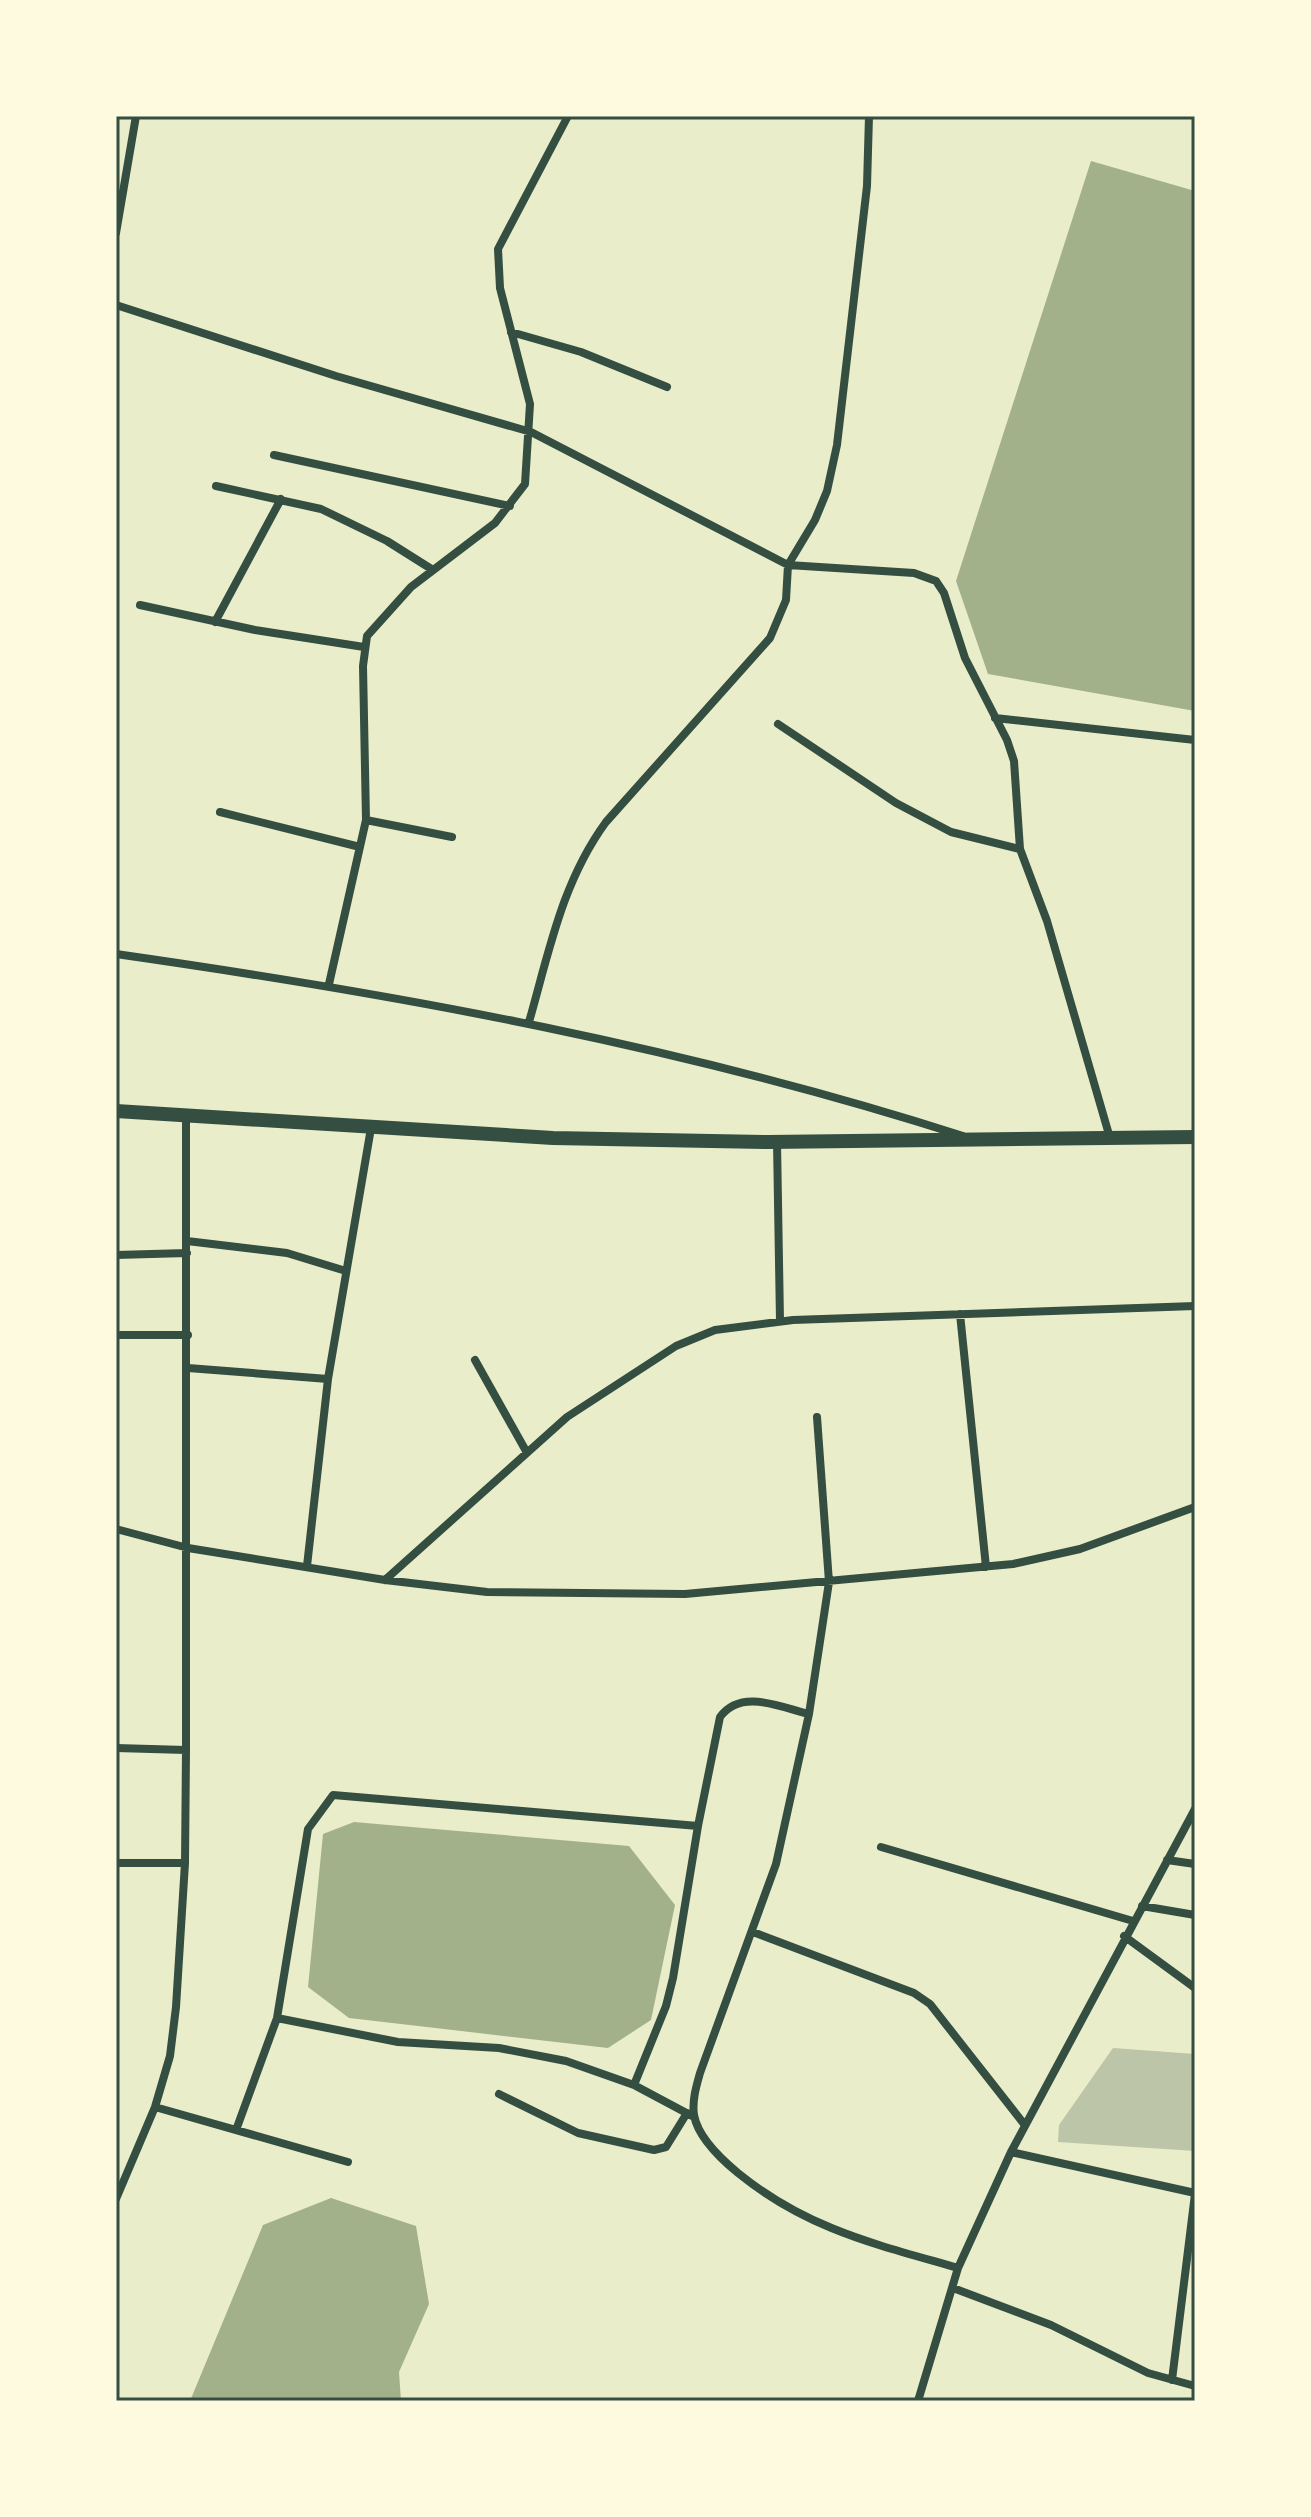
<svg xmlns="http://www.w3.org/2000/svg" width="1311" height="2517" viewBox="0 0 1311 2517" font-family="Literata,serif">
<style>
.water{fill:#a3b18a}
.building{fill:#bcc5a7}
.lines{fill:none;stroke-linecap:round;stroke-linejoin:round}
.minor{stroke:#344e41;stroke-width:8}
.tertiary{stroke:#344e41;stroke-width:14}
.neatline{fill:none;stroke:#344e41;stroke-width:3}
</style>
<rect width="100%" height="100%" fill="#e9edc9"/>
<!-- water -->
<path class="water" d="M1091,161L1195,191V711L988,674L956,581Z
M354,1822L629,1846L675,1905L651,2020L608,2048L349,2018L308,1987L323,1834Z
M331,2198L416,2226L429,2304L399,2372L401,2401H190L263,2225Z"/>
<!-- building -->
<path class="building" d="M1113,2048L1195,2054V2151L1058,2142L1059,2125Z"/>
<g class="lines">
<!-- minor -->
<path class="minor" d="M116,233L136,116
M116,305L336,376L531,432L788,565L914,573L936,581L944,593L965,658L1007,740L1014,761L1020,849L1047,921L1110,1138
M511,332L581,352L667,387
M274,455L510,506
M216,486L321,509L387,541L433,570
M140,605L255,630L364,647
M215,622L281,499
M995,718L1195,740
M778,724L896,803L951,832L1020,849
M220,812L360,847
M366,820L452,837
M116,954C403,995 686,1047 963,1136
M329,984L366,820L363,666L367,636L411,587L495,523L525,484L530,404L500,288L498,249L568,116
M529,1022C549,952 562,882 606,822L770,638L786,600L788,565L815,520L827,491L837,445L867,186L869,116
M777,1142L780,1321
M187,1241L287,1253L346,1271
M116,1255L187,1253
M960,1314L986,1567
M116,1335H188
M475,1360L526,1451
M188,1368L328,1379
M817,1417L829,1582L809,1714L776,1864L700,2073C696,2087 692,2101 694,2115C698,2138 721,2159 738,2173C807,2229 875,2244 958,2268
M116,1529L188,1548L385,1580L487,1592L685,1594L1013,1564L1080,1549L1195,1507
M307,1566L328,1379L371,1128
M385,1580L567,1417L676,1346L715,1330L793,1320L1195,1306
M116,1748L186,1750
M881,1847L1133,1921
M1167,1860L1195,1864
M116,1863H185
M1142,1906L1195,1915
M753,1932L914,1993L930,2004L1024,2124
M1124,1936L1195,1988
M277,2018L398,2042L499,2048L566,2061L634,2085L694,2117
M634,2085L666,2006L673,1978L698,1826
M499,2094L578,2133L654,2150L666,2147L687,2113
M155,2107L348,2162
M236,2130L277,2018L308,1829L333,1795L698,1826L720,1717C741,1688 780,1707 809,1714
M1011,2152L1195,2193
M116,2199L155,2107L170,2056L176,2007L185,1863L186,1750V1117
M953,2288L1051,2325L1148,2373L1195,2386
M1172,2380L1195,2194
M918,2401L958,2268L1011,2152L1195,1809"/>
<!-- tertiary -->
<path class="tertiary" d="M116,1111L553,1138L768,1142L1195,1137"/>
</g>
<!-- border -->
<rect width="1311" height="2517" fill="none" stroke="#fefae0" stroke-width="236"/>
<rect x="118" y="118" width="1075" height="2281" class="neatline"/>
</svg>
